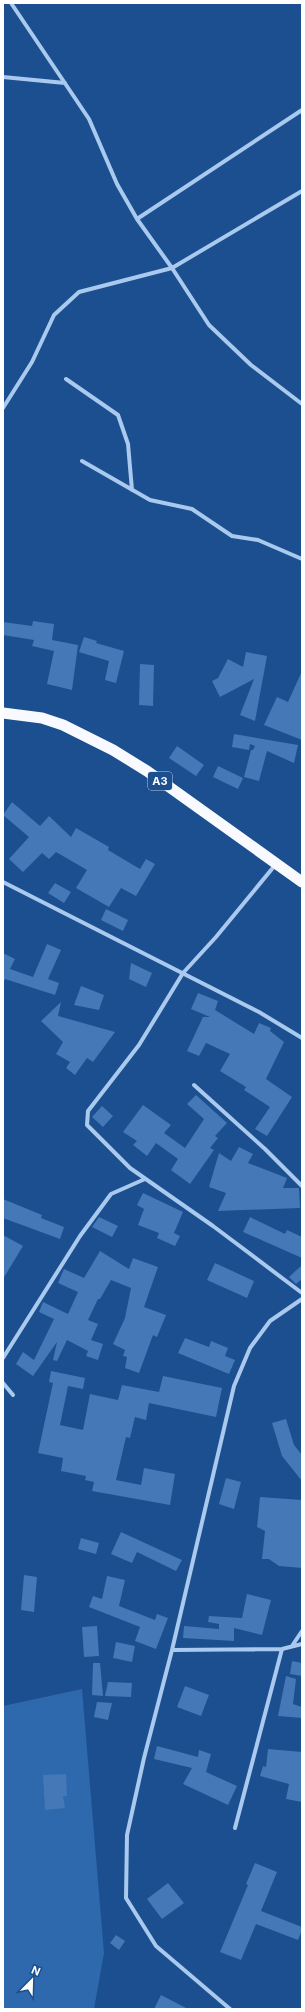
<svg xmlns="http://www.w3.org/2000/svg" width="305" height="2012" viewBox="0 0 305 2012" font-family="Inter,sans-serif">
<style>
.green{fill:#2e69ad}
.building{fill:#4478b7}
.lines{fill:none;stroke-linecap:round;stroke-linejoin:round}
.minor{stroke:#a9c9ee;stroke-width:4}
.trunk{stroke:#f8faff;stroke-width:11}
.labels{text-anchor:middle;stroke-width:3;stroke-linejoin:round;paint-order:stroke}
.shield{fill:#1b4f8f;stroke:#bbcadd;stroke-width:1}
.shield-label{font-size:11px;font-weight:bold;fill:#fff}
</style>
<rect width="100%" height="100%" fill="#1b4f8f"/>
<!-- green -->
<path class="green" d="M82,1689L104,1953L94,2009H3V1706Z"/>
<!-- building -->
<path class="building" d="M33,621L54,624L52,640L78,645L72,690L47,684L54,651L32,646L34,640L3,635V622L32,626Z
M84,637L97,641L96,643L124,651L116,683L105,680L109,661L79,652Z
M246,652L267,656L255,721L240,715L254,679L220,697L212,681L218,678L228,659L243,667Z
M140,664L154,665L153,706L139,705Z
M302,671V740L264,725L277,697L288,702Z
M234,734L298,745L294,763L267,751L259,781L244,777L251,750H253L255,746L250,744L249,750L232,747Z
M177,746L204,765L196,776L169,758Z
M218,766L243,778L238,789L213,777Z
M12,802L40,826L49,816L71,837L76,828L109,847L108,850L140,869L146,859L155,864L136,896L121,888L109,907L76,888L87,870L56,852L49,859L42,853L23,872L9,859L29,837L3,815Z
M55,883L71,892L64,903L48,893Z
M106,909L128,920L123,931L101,920Z
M47,944L61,950L48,979L59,983L55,995L5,979L3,984V953L15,959L10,969L33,977Z
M131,963L152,973L146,987L129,979Z
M81,986L104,995L99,1010L74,1005Z
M198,993L218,1001L215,1010L254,1034L259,1023L271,1028L270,1031L284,1042L266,1079L292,1097L267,1136L255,1129L270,1107L244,1090L246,1087L220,1071L230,1054L206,1043L199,1056L187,1051L203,1017H210L191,1009Z
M61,1002L58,1016L115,1032L93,1062L87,1058L75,1075L66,1068L70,1062L56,1054L63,1042L41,1021Z
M196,1095L227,1123L215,1136L218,1138L210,1148L214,1150L190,1184L171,1170L178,1159L156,1143L147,1156L133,1145L137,1141L123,1132L143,1105L171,1125L164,1133L185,1148L204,1119L187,1104Z
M102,1106L113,1116L103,1127L92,1117Z
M239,1147L253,1154L248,1163L287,1178L283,1188H299L300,1208L218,1211L226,1193L209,1187L219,1153L231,1161Z
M143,1193L183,1212L174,1233L180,1236L175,1246L157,1238L159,1233L138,1225L144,1209L137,1205Z
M3,1199L42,1215L41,1218L64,1227L60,1239L3,1218Z
M99,1217L118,1226L112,1237L92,1227Z
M250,1217L285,1234L287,1230L302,1237V1258L243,1232Z
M3,1235L23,1246L3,1279Z
M100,1251L129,1269L133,1258L158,1267L144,1307L166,1315L157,1337L153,1335L139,1373L125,1368L127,1357L123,1356L125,1350L113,1344L125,1318L131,1288L111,1280L100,1299H98L88,1320L98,1324L91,1340L103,1344L98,1360L86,1356L88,1351L67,1340L57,1361L53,1360L57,1342L33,1376L16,1364L23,1352L34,1360L54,1319L39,1312L43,1302L68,1314L78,1292L58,1283L64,1269L84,1278Z
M215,1263L254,1281L247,1298L207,1280Z
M302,1265V1279L296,1284L289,1277Z
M185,1338L209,1347L211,1341L228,1348L225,1356L235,1360L229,1374L178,1353Z
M51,1371L85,1378L83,1389L68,1386L60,1425L83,1430L90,1394L118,1400L122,1385L159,1392L163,1376L222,1388L216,1417L149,1403L146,1420L135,1417L130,1438L126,1437L116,1480L141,1485L144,1468L175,1474L170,1505L92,1491L94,1482L85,1480L86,1476L61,1471L63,1458L38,1453L53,1383L49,1382Z
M286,1419L294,1445L302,1455V1481L282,1456L272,1423Z
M226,1478L241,1482L234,1509L219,1504Z
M260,1497L302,1500V1568L279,1566L269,1559H262L265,1531L257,1527Z
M121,1532L182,1560L176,1571L137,1552L132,1563L111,1554Z
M81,1538L99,1543L96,1554L78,1549Z
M24,1575L37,1577L34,1612L21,1610Z
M107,1576L125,1580L119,1606L155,1620L157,1614L168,1618L156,1649L135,1641L140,1627L89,1607L93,1596L102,1599Z
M247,1594L271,1600L262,1635L234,1628V1641L183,1638L184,1626L219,1629V1624L208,1622L209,1616L242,1618Z
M97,1626L99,1656L84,1657L82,1627Z
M116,1642L135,1646L132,1662L113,1658Z
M292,1661L302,1663V1676L290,1674Z
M93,1663H100L103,1696L92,1695Z
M286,1676L296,1679L293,1704L302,1707V1718L278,1716Z
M108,1682L132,1683L131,1697L105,1696Z
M185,1686L209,1695L201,1716L177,1707Z
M97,1702L112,1703L108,1720L94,1717Z
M157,1746L198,1757L199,1750L211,1754L206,1772L237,1786L228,1805L183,1784L192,1768L154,1759Z
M268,1749L302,1752V1802L286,1799L289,1784L260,1776L263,1766L266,1767Z
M66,1774L67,1796H63L65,1808L45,1810L43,1775Z
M255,1863L277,1872L261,1911L302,1927V1930L298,1940L256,1924L241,1960L220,1952L248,1885L246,1884Z
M168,1883L184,1903L162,1919L147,1899Z
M116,1935L125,1941L119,1950L110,1943Z
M161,1995L188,2009H154Z"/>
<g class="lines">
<!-- minor -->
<path class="minor" d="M11,3L89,119L117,184L137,219L172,268L209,325L251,365L302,404
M3,77L65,83
M137,219L302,110
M66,379L118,415L128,444L132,490
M3,408L32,362L54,315L79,292L172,268L302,191
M82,461L150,500L192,509L232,536L258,540L302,559
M276,864L216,937L183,973L139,1045L88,1111L87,1125L130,1168L213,1226L302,1293
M3,882L259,1012L302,1038
M194,1085L265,1149L302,1186
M3,1358L80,1236L111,1194L145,1179
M3,1383L13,1395
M292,1646L302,1631
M172,1650L282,1649L302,1644
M235,1828L282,1649
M230,2009L156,1946L126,1898L127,1835L144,1758L172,1650L234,1386L250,1348L270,1321L302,1299"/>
<!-- trunk -->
<path class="trunk" d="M3,713L42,718L63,725L113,750L147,771L302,882"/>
</g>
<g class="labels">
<!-- shield labels -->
<rect class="shield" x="148" y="772" width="24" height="18" rx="3"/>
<g class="shield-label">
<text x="160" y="785">A3</text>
</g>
</g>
<!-- border -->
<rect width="305" height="2012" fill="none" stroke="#ffffff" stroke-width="8"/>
<!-- north arrow -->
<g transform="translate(32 1980) rotate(23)" stroke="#1b4f8f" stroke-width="3" paint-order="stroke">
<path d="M0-3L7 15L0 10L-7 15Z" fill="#ffffff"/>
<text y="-6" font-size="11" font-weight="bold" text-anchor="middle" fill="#ffffff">N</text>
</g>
</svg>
